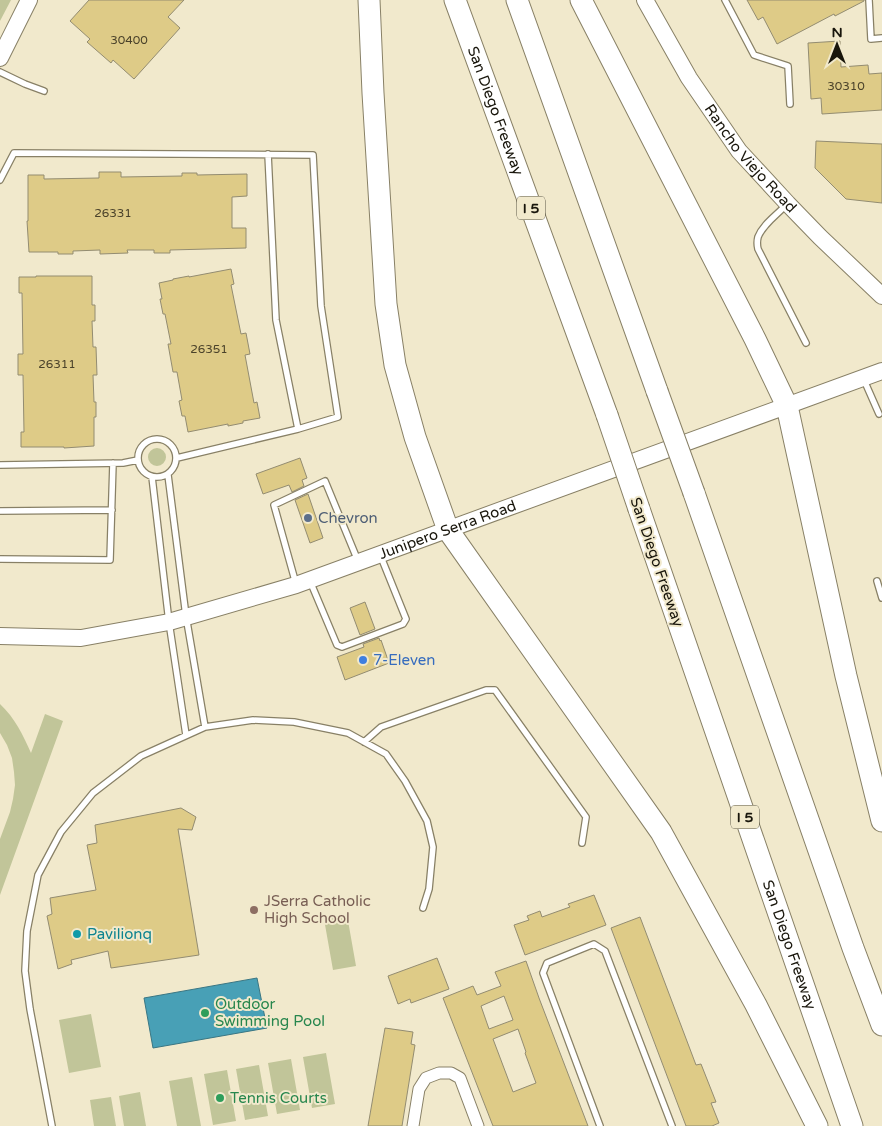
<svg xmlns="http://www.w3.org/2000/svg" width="882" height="1126" viewBox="0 0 882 1126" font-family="'Varela Round',sans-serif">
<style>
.green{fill:#c1c599}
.water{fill:#48a0b6;stroke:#3a7683}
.building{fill:#decb87;stroke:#938c71;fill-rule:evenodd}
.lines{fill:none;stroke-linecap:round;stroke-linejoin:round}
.lane-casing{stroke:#888066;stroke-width:8}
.street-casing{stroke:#888066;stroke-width:13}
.secondary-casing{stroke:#888066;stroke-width:18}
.highway-casing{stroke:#888066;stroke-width:23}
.lane{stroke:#fff;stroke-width:5.5}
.street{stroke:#fff;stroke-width:11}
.secondary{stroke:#fff;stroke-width:16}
.highway{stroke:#fff;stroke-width:21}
.highway-bridge-casing{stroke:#888066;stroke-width:23;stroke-linecap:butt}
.highway-bridge{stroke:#fff;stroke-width:21}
.service-dot{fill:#5c6f8a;stroke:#f1e9cc;stroke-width:2}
.shop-dot{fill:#3f7fe0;stroke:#f1e9cc;stroke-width:2}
.education-dot{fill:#8d6e63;stroke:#f1e9cc;stroke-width:2}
.culture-dot{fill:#0f9aa8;stroke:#f1e9cc;stroke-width:2}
.leisure-dot{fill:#2e9e5b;stroke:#f1e9cc;stroke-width:2}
.labels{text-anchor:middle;stroke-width:4;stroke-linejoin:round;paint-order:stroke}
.number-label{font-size:12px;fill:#4a422a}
.shield{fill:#f1e9cc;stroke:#595545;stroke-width:1}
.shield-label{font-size:14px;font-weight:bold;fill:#18150b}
.street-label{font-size:15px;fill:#18150b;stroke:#f1e9cc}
.service-label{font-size:15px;fill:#4e5e75;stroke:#f1e9cc;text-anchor:start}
.shop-label{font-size:15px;fill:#366cbe;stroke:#f1e9cc;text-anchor:start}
.education-label{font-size:15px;fill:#785e54;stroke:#f1e9cc;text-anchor:start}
.culture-label{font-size:15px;fill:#0d838f;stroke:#f1e9cc;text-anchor:start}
.leisure-label{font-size:15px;fill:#27864d;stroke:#f1e9cc;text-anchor:start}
</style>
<rect width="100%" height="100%" fill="#f1e9cc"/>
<!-- green -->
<path class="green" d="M0,0H11L0,21Z
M148 457a9 9 0 1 1 18 0a9 9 0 1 1-18 0Z
M0,704C15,718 23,735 31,753L45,714L63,721L0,895V839L10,812L13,799L15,785L14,772L12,758L7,745L0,733Z
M347,915L356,966L333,970L324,919Z
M91,1014L101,1067L69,1073L59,1020Z
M326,1053L335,1104L312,1108L303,1057Z
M291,1059L300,1110L277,1114L268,1063Z
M259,1065L268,1116L245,1120L236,1069Z
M227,1070L236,1121L213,1125L204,1074Z
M192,1077L201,1126H177L169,1081Z
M140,1092L146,1126H124L119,1096Z
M111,1097L116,1126H94L90,1100Z"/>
<!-- water -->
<path class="water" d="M257,978L267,1028L153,1048L144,998Z"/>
<!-- building -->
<path class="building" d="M89,0H184L168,17L180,28L134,79L113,60L111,63L87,42L90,39L70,21Z
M747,0H864V1L835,16L834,14L777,44L763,17L758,20Z
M840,41L841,67L868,65L869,74L882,73V110L822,114L821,98L811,99L808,43Z
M816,141L882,144V203L846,199L815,168Z
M99,172H121V177L182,176V173H197V175L247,174V196L232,197V228H246V248L170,250V253H154V250H127L128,253L100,254V250L73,251V254H58V252H29L27,221H28V175H44V179L99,178Z
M231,269L234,284L231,285L241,334L246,333L250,354L245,355L254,403L257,402L260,418L243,421V423L228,426V424L188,432L185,416H182L179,401L182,400L177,372H173L168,344H171L165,314H163L160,299H162L159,283L173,280V279L189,276V277Z
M36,276H92V305H95V321H92L93,347H96L97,375H93L94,402H96V417H94V446L64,448V447H21V432H24L23,375H18V354H23L22,293H19V277H36Z
M300,458L307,478L302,480L304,486L292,492L289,485L263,494L256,474Z
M308,494L323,538L310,543L295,500Z
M365,602L375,629L360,635L350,608Z
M379,638L380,641L381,640L389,663L345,680L337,657L364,647L363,644Z
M181,808L196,817L192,830L178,829L199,955L111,968L108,951L71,960L72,964L58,969L47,916L52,914L50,898L96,890L87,845L97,843L95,825Z
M594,895L606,925L525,955L514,925L529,920L527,916L540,911L542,917L570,907L568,904Z
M640,917L696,1065L701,1064L716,1102L711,1103L719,1123L712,1126H686L611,928Z
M437,958L449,989L411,1003L410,999L398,1004L388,976Z
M526,961L539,998L588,1126H493L443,998L473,986L477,995L501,986L495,972ZM504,996L513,1020L489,1029L481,1006ZM518,1029L526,1052L525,1053L536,1083L513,1092L493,1039Z
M385,1028L413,1032L411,1044L415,1045L402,1126H368Z"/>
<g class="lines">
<!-- lane casing -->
<g class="lane-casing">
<path id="lane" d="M725,0L754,55L788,66L790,104
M869,0L871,39L882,38
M0,72L25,84L44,91
M268,154L276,320L298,429
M0,180L14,153L313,155L321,306L338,417L298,429L177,458
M786,205C777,215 763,224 758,237C757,241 757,245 758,249L806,343
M864,380L879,414
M138 458a19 19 0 1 1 38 0a19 19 0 1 1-38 0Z
M0,465L123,463L138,460
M168,475L186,616L205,727
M152,477L169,622L186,735
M0,511L112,510
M0,559L110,560L113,463
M310,581L337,645L342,647L403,624L406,619L381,557
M877,581L882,598
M296,584L274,505L325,481L358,561
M364,742L381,727L486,690H495L586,817L582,843
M52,1126L30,1009L25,971L27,931L38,875L61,832L93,793L141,756L205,727L253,720L294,722L348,733L386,754L405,781L427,821L433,847L429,889L423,908
M600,1126L543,973L547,963L594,944L605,951L672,1126"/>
</g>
<!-- street casing -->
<g class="street-casing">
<path id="street" d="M413,1126L419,1089L426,1078L439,1073H451L460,1078L478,1126"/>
</g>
<!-- secondary casing -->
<g class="secondary-casing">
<g id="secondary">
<path id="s1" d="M645,0L689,78L739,151L788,204L820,237L882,296"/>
<path d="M0,58L29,0"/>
<path id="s2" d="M0,636L81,638L169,622L296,585L882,371"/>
</g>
</g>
<!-- highway casing -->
<g class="highway-casing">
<g id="highway">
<path d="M369,0L373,93L386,304L395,365L415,437L448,530L661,832L756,1005L817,1126"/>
<path id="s3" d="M455,0L607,415"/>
<path d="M517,0L657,391"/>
<path d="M581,0L755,339L787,406L846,676L882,821"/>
<path d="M694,493L853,948L882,1025"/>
<path id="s4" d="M639,509L852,1126"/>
</g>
</g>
<!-- lane -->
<use href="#lane" class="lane"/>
<!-- street -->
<use href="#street" class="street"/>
<!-- secondary -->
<use href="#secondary" class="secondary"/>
<!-- highway -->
<use href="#highway" class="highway"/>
<!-- highway-bridge casing -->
<g class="highway-bridge-casing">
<path id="highway-bridge" d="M657,391L694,493
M607,415L639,509"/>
</g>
<!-- highway-bridge -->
<use href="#highway-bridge" class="highway-bridge"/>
</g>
<!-- markers -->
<circle class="service-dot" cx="308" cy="518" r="5"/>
<circle class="shop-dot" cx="363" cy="660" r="5"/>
<circle class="education-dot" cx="254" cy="910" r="5"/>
<circle class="culture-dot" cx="77" cy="934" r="5"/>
<g class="leisure-dot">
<circle cx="205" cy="1013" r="5"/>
<circle cx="220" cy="1098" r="5"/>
</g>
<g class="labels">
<!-- number labels -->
<g class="number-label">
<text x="129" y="44">30400</text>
<text x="846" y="90">30310</text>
<text x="113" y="217">26331</text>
<text x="209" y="353">26351</text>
<text x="57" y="368">26311</text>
</g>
<!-- shield labels -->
<g class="shield">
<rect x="517" y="196.5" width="28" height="23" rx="4"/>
<rect x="731" y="805.5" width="28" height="23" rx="4"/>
</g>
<g class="shield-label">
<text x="531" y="213">I 5</text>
<text x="745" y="822">I 5</text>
</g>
<!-- street labels -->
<g class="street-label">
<text dy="5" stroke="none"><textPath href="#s3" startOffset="118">San Diego Freeway</textPath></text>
<text dy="5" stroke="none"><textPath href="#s1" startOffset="191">Rancho Viejo Road</textPath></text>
<text dy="5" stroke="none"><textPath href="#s2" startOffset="464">Junipero Serra Road</textPath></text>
<text transform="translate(657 562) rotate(71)" y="5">San Diego Freeway</text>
<text dy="5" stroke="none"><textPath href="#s4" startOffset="461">San Diego Freeway</textPath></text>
</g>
<!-- service labels -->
<g class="service-label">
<text x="318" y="523">Chevron</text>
</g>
<!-- shop labels -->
<g class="shop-label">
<text x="373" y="665">7-Eleven</text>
</g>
<!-- education labels -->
<g class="education-label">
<text x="264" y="906">JSerra Catholic<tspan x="264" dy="17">High School</tspan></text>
</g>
<!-- culture labels -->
<g class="culture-label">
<text x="87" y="939">Pavilionq</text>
</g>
<!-- leisure labels -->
<g class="leisure-label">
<text x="215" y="1009">Outdoor<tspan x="215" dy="17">Swimming Pool</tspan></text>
<text x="230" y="1103">Tennis Courts</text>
</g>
</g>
<!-- north arrow -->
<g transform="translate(837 45)" stroke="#f1e9cc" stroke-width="4" paint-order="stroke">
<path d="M0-4L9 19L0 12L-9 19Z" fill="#18150b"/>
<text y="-8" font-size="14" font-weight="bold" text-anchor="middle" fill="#18150b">N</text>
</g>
</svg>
